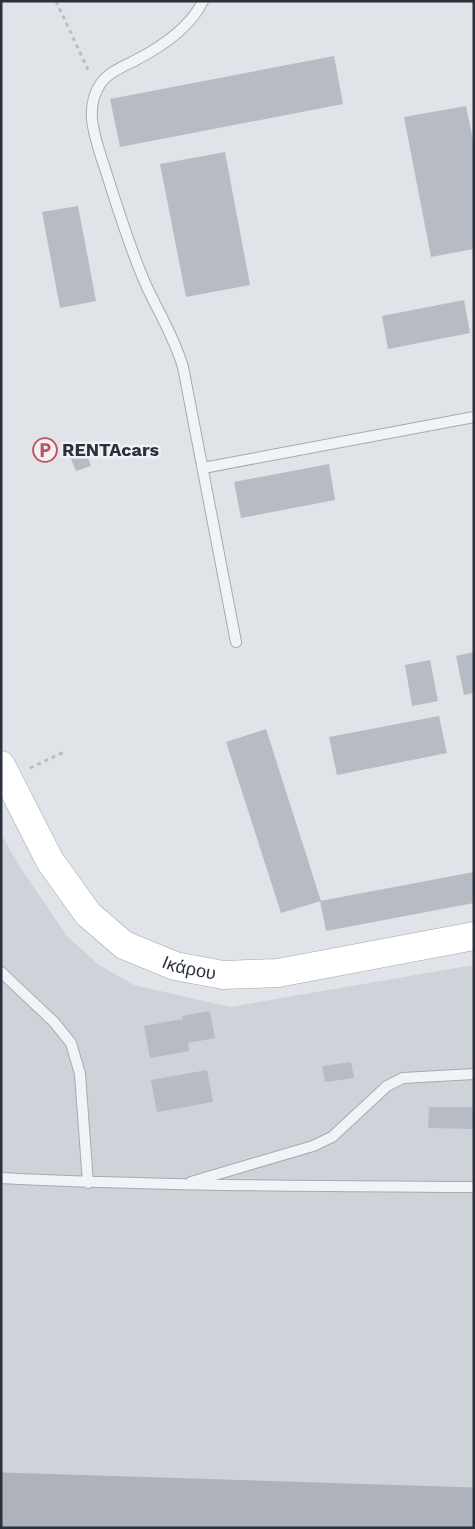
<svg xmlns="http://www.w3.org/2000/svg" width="475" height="1529" viewBox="0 0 475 1529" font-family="'Work Sans',sans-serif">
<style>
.built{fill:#ced2d9}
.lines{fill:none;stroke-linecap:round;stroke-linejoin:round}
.taxiway{stroke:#aeb3bb;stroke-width:59}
.building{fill:#b7bcc4}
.service-casing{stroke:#a6aab1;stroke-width:12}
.primary-casing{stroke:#a0a7b2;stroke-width:29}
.path{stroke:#babdc2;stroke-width:3;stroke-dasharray:4 4;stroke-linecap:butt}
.service{stroke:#f2f3f6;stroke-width:10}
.primary{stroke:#fff;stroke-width:28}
.labels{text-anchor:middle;stroke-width:5;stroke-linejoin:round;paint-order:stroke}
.poi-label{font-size:18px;font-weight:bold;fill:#2a313d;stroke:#eff2f5;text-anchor:start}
.street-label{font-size:18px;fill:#2a313d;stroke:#eff2f5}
</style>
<rect width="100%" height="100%" fill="#e0e3e7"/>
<!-- built -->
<path class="built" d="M1,834L18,864L67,936L99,965L134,985L230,1007L474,965V1528H1Z"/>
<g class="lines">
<!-- taxiway -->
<path class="taxiway" d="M1,1502L474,1517"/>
</g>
<!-- building -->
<path class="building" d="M334,56L343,104L120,147L110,99Z
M466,106L474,145V249L431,257L404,117Z
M225,152L250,285L186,297L160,164Z
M78,206L96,301L60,308L42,212Z
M464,300L470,333L388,349L382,316Z
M84,446L91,466L76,471L68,452Z
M329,464L335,500L241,518L234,482Z
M474,652V693L464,695L456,656Z
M430,660L438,701L412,706L405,665Z
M439,716L447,753L337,775L329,737Z
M266,729L321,901L281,913L226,742Z
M474,872V903L326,931L320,901Z
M210,1011L215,1038L188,1043L189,1051L150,1058L144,1026L183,1019L182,1016Z
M351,1062L354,1078L325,1082L322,1066Z
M207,1070L213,1102L157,1112L151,1080Z
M429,1107H474V1129L428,1128Z"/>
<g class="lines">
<!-- service casing -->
<g class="service-casing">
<path id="service" d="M203,1C190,28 161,47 136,60C124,66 109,72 101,83C94,93 91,106 92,119C94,140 103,161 109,181C120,216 131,251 146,285C159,313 174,337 183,367L236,642
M203,468L474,417
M1,972L54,1022L71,1043L80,1074L88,1183
M1,1178C159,1186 316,1186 474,1187
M191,1182L313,1146L332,1137L387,1086L403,1078L474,1074"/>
</g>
<!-- primary casing -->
<g class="primary-casing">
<g id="primary">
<path id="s1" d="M1,765L50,861L88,914L124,945L175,966L223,975L278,973L474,936"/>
</g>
</g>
<!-- path -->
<path class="path" d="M56,1L89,72
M30,768L64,752"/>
<!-- service -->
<use href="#service" class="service"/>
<!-- primary -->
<use href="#primary" class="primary"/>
</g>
<!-- icons -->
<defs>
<g id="parking-ring" transform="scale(1.25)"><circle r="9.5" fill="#eff2f5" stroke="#c15062" stroke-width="1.5"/><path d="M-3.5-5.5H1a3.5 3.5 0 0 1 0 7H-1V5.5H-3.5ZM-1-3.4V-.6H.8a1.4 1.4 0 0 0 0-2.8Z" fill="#c15062"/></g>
</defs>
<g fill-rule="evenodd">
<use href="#parking-ring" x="45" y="450"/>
</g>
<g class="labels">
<!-- poi labels -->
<g class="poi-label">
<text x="62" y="456">RENTAcars</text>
</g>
<!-- street labels -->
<g class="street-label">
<text dy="6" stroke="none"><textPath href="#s1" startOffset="290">Ικάρου</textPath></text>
</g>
</g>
<!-- border -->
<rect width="475" height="1529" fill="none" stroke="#2a313d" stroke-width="5"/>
</svg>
